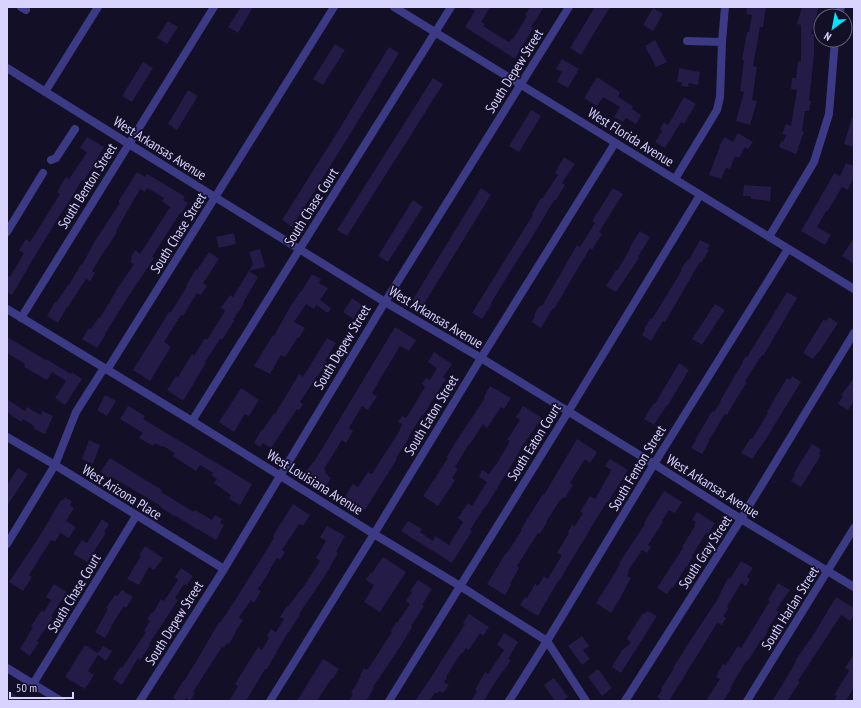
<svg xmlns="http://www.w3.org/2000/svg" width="861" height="708" viewBox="0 0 861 708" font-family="'PT Sans Narrow',sans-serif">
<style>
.building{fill:#241b47}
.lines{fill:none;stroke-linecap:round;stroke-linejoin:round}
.minor{stroke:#3d3a85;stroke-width:8}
.labels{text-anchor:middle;stroke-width:3.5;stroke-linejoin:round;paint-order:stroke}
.street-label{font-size:14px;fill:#d9d4ff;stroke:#130f26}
</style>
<rect width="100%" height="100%" fill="#130f26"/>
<!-- building -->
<path class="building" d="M241,7H253L238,33L228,27Z
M468,7H490L481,22L485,24L483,26L509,42L512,38L513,39L527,16L525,15L530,7H544L531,27L533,28L515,59L465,27L475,11Z
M595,7H610L581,55L570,48Z
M747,7H766L763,27H760L753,66L757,67L752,100L757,101L750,125L736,121L744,92L740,91L744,60H742L747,32H749L752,15L746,14Z
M802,7H819L811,34H814V56L809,101H811L809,111H805L802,131L804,132L798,148H799L796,154L779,147L781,141L783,142L786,135L782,134L786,124L791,126L797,90L791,89L792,78H796L798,61L801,62V25L797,24Z
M653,8L663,14L653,31L643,25Z
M168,21L178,27L167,44L157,38Z
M655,40L667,62L656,67L645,46Z
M335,44L345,50L323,85L313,79Z
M389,47L399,53L352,131L292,227L282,220L340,128Z
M562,59L579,69L568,88L557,82L562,72L556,69Z
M143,62L153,68L132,102L122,96Z
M679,68L700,72L698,85L689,83L688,87L681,86L682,82H677Z
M597,77L620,92L618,97L633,106L632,109L641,115L636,124L626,118L623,122L614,117L620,107L603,97L597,106L584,98Z
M433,78L443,84L347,236L337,230Z
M188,90L198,96L177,130L168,124Z
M684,97L696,104L684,124L681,122L665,148L655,142L662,131L660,129L664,122L668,125Z
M531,110L541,116L519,152L509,146Z
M852,118H854V147L844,144Z
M738,133L753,142L748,149L745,147L739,158L735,156L730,169L726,168L721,179L709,175L720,146H719L725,137L733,142Z
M87,137L104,147L92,168L84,181L82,180L70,200L58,218L32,261L12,295L7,292V275L10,277L24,253L19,250L26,239L30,242L60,194L57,192L66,177L69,179L87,152L80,148Z
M564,157L575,164L562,183L565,185L556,200H554L540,224L491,303L492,304L482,319L472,313L533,215L532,214L541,198L542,199L558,175L555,173Z
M846,163L854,166V177L848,190L842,187L827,212L826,211L817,227L831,235L825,245L801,231L827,186L834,173L840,176Z
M137,172L145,177L147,174L171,188L185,197L183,200L188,203L181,214L180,213L152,257L154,258L128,297L105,334H106L97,348L82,339L89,328L91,329L99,317L100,318L116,291L134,264L130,262L132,259L131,257L135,250L140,254L170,207L162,201L164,198L147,188L145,192L140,189L116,231L117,232L107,248H106L92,271L95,273L90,281L86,279L68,307H67L58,323L47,316L55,302L56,303L68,285H69L81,264L82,265L95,241L120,203L118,202Z
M744,185L771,187L770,201L751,199V196H743Z
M481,188L491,195L422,307L412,301Z
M613,188L623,194L599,232L602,234L592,250L590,248L554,309L553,308L541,328L532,322L535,316L534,315L540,305L542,306L577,245L580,247L595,223L592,221Z
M413,200L423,207L388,262L378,256Z
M640,231L650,237L638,257L639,258L616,292L606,286L616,270L617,271L631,247H630Z
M234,233L236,244L219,248L216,237Z
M854,238V264L842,256Z
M700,240L710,245L707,249L709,250L701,263L700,262L665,322L663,321L651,341L642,335L645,330L644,329L650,319H652L682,270L681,269L688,259L689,260Z
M260,249L265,267L249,271L258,277L243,303L244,304L233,320L234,321L222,340L220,339L205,362L206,363L183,401L167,390L176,376L178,377L192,354L194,356L205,338L207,340L225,311L221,308L230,295L233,297L253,264L249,252Z
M209,252L219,259L203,283L207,286L201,295L197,293L183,316L181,315L164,342L171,347L150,381L133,370L169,312H171L187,286H186L196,269L197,270Z
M312,274L321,279L319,283L328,288L320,300L331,308L328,313L316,305L314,309L306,304L294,322L305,328L299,338L298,337L285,357L281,355L270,374L254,366L273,335L274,336L290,307L300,292H301Z
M787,292L797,298L763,356L762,355L745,381L747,382L735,401L727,415L725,414L709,440H710L702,454L691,448L696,440H695L712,411L714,412L721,401H720L743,362H742L746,356L747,357Z
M352,298L362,305L353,319L343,312Z
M715,304L725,310L702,345L692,339Z
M829,317L838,323L819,352H818L813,359L803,353L824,319L826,321Z
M395,327L416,340L409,351L400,346L372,393L377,396L368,410L362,406L349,428L353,431L346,443L342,440L324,469L326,470L325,473L331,478L326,486L305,473L313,462H314Z
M7,337L46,360V359L71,374L72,372L82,379L65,405L55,398L66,381L52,372L47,380L24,367L25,364L7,353Z
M327,338L336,343L325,361L327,362L318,376H317L300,402L303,404L299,410L297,409L271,448L263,443L260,447L254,443L262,429L263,430L274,413L275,414L299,374L303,377Z
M434,352L452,364L443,377L446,379L435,396L423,416L422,415L408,438H409L396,458L397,459L365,510L345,497L353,484L358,487L368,472L372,474L400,430V429L402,424L398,422L402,416L406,418L408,415L425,387L422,384L426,378L430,380L437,368L428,362Z
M679,363L689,370L668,405H667L654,425L644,419L654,403L655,404Z
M792,376L801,382L764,442L752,459L741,453L750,439H752L768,413L767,412L787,378L790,380Z
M854,378V401L848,410L838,404L843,396L841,395Z
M490,386L511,398L504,409L501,407L487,428L483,424L470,444H469L455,467L458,469L452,478L455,480L438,506L423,496L448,458H446L457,440L485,398L484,397Z
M241,388L259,400L249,416L245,414L234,432L219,422Z
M105,395L116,401L107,416L97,410Z
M7,399L25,411L27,407L41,415L42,411L53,416L45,434L34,429L35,427L23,419L21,422L7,412Z
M128,406L145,416L143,419L252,484L240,505L229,499L231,495L214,483L217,479L211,475L213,473L200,465L196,471L173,456L175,453L163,446L162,447L155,443L153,446L139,438L143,433L120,419Z
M523,406L542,418L519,451H520L509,469L485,508H484L470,530L472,531L452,563L401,531L408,521L422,529L420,532L433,541L435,536L449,545L463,522L458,518L468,503L472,506L487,482L479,477L482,470L489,474L495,465H496L510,441L507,440L520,420L516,417Z
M577,439L597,452L590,463L585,459L570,483L573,485L565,498L563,497L561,500H560L546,522H547L540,534L538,533L517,566L519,568L510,584L511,585L505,595L487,584L506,553H507L522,530L521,529L543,494L544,495Z
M89,440L100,445L93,464L82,459Z
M812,444L821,450L819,454L821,455L801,487L791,481L795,474L794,473Z
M110,458L162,490L161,492L194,512L195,510L212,520L215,515L222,519L220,523L224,525L216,540L198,529V530L174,515V516L160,507L161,506L110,476L109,478L100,472Z
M610,459L628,470L608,502H607L595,521L559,581H558L538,616L520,605L525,597L527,598L535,584L538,586L544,576L548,579L562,555L557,553L569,533L568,532L572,525L575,526L583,513L580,512L590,496L595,499L610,473L611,470L605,466Z
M18,468L28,474L7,506V485Z
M664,491L682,502L675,513L669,510L662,521L663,522L648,545L651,547L647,553L642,550L628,571L629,572L627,576L631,578L621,596V597L611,613L596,603L608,584L620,564L619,563L645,524L644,523Z
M65,497L72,501L70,505L74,508L66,521L76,527L69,538L60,533L55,542L51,540L29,575L32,577L23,591L9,582L41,534L61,500L62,501Z
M293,504L310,515L303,526L299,524L282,550L285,552L280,560L277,558L270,569H271L258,589L261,591L254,603L251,600L239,617L243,620L235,632H236L229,644L227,643L224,648L222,647L193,692L195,693L190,701L186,698L184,701H177L173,698L183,681H184L197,660L219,622L220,623L234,602L274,538L273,536Z
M697,512L715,523L708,534L706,533L692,556L693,557L687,567H686L673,588L672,587L667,594L657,588L683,548L682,547L695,526L694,525L696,522L692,520Z
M102,519L109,524L104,532L106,533L87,562L73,554L82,540L87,543Z
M327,526L345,536L336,552L338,553L326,574L299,614L300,615L289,632H288L267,669H265L246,701H229L238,686L235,684L258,647L262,650L269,638L267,636L271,629L276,632L284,619L280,617L287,606L288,607L301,589H302L320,561L316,558L326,541L320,537Z
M145,546L163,558L154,570L149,567L139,585L127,579L141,556L139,555Z
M383,557L406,572L380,612L364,602L374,585L366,580L371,572L372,573Z
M741,561L753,568L747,577L750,579L746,586L741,583L727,607L729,608L723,616L726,618L722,625L717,623L669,701H663L657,697L662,690L661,689L674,668H673L692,638L717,600L728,578L730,579Z
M181,568L193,576L186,586L184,584L175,598L178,600L149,644L150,645L140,660L138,658L122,685L113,679L120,667L122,668L146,632L144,631L150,621L147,619L152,612L153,613L161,599L164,601L178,580L175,577Z
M418,580L432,589L422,605L424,606L411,626L412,627L402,644L373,687L374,688L366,701H349L353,694L351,693L361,676L360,675L364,668L367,670L374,660L392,632L391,631L396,622L397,623L410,604L406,601L412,592L410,591Z
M778,583L790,590L776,610L779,612L767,630L768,631L762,641L761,640L748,661L747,660L730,688L731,689L723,701H711L707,699L720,679L716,677L723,664L726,665L738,646L741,648L770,601L768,600Z
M54,584L67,592L51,616L53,618L37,641L39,642L30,656L20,649L33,627L31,626L42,610L44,612L51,600L46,597Z
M122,590L133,597L126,608L124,606L111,626H112L105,638L95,632L108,609L106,608L115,595L117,596Z
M836,597L854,608V615L850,621L841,615L798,681L800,682L787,701H772L792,669L796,661H795L815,632Z
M647,611L657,616L621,673L612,667L622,650L631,643L627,638L643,613L645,614Z
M469,614L489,627L483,636L480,633L469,650L466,648L462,654L461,653L446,677L447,678L444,682L449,685L443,693L439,691L437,694L435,692L430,701H415L438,667V666L465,624L463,623Z
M504,633L518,642L508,659L511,660L494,684L484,701H471L477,691L475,690L485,672L488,674L504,650L497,645Z
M582,636L589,646L583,650L590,659L582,665L568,646Z
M85,645L98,653L103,646L112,651L106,661L98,655L88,671L94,675L85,689L65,677Z
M854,654V687L846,701H834L837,696L834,695L849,671L845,668Z
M323,659L339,669L332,680L331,679L317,701H297Z
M596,670H599L612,688L602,696L588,677Z
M554,678L568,697L562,701H555L544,685Z
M7,690L24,701H7Z"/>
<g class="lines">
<!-- minor -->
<path class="minor" d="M21,7L26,10
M394,7L854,289
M838,16L841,7
M687,41L722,42
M7,68L129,144L385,302L481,358L654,464L741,519L854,587
M45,92L98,7
M51,160L56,158L75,129
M675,179L717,110L720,97L722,42L725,7
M7,232L43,173
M769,237L814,162L829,114L835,40
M7,309L192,421L374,534L460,586L547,641L586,701
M21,318L214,7
M107,370L334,7
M192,421L451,7
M7,437L55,465L224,569
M7,544L55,465L76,412L104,368
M7,668L61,701
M33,684L136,516
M140,701L224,569L385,302L569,7
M270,701L374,534L481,358L615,143
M389,701L568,412L700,195
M509,701L547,641L654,464L788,249
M625,701L741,519L854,333
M747,701L854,528"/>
</g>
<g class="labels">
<!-- street labels -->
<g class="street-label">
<text transform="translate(514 71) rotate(-58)" y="5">South Depew Street</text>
<text transform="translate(631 137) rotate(32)" y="5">West Florida Avenue</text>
<text transform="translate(160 148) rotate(32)" y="5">West Arkansas Avenue</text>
<text transform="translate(87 186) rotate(-58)" y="5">South Benton Street</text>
<text transform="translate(311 207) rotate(-58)" y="5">South Chase Court</text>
<text transform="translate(178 233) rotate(-58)" y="5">South Chase Street</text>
<text transform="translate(436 317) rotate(31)" y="5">West Arkansas Avenue</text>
<text transform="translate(342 347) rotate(-59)" y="5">South Depew Street</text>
<text transform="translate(431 415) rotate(-59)" y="5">South Eaton Street</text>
<text transform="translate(534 442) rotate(-58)" y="5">South Eaton Court</text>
<text transform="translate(637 468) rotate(-59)" y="5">South Fenton Street</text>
<text transform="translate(315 482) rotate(32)" y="5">West Louisiana Avenue</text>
<text transform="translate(713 486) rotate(32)" y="5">West Arkansas Avenue</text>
<text transform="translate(122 492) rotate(32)" y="5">West Arizona Place</text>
<text transform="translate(705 552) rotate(-57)" y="5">South Gray Street</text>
<text transform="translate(74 593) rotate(-59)" y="5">South Chase Court</text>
<text transform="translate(790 608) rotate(-58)" y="5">South Harlan Street</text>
<text transform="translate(174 623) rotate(-58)" y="5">South Depew Street</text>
</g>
</g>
<!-- border -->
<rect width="861" height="708" fill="none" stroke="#d9d4ff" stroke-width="16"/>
<!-- north arrow -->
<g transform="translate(833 28) rotate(212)"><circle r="19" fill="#130f26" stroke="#625e7d"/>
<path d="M0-3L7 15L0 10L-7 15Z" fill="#00e5ff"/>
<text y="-6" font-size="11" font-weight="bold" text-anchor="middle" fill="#d9d4ff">N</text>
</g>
<!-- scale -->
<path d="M10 692v6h63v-6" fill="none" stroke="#d9d4ff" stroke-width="2"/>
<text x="16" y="692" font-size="12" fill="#d9d4ff" stroke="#130f26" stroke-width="3" paint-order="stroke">50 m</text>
</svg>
